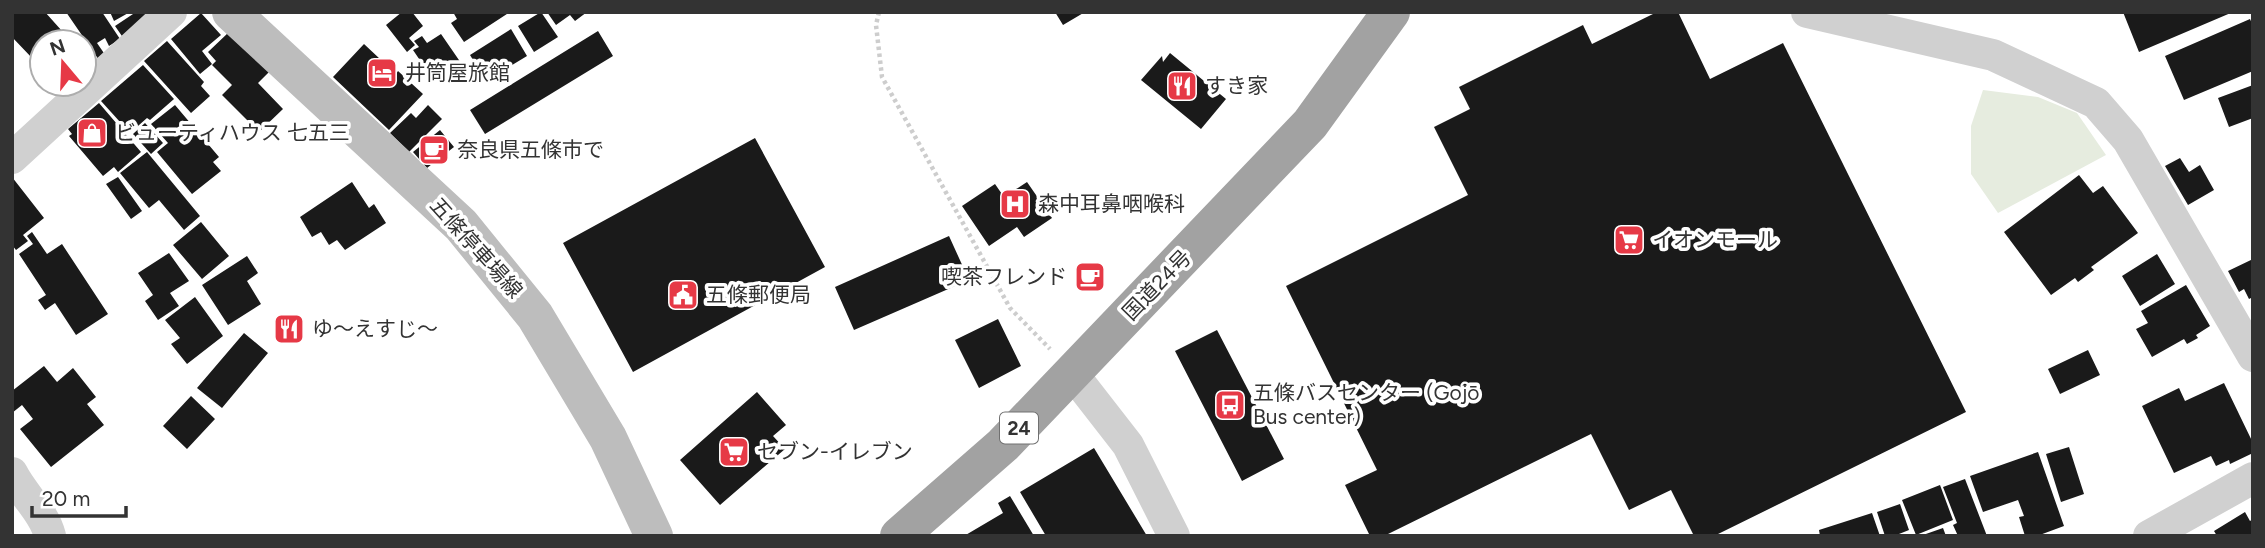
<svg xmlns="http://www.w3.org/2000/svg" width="2265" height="548" viewBox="0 0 2265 548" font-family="Figtree,'Noto Sans JP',sans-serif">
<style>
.green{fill:#e6ecdf}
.building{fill:#1a1a1a}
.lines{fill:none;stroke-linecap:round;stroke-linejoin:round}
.path{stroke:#cdcdcd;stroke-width:4.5;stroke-dasharray:3.5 3.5;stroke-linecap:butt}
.minor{stroke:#d0d0d0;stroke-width:32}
.secondary{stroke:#bdbdbd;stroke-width:38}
.trunk{stroke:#a2a2a2;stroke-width:38}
.labels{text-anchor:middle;stroke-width:7;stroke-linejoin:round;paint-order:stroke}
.shield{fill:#fff;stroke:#707070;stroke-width:2}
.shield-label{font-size:19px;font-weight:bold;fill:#333}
.poi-label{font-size:21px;fill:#333;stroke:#fff;text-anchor:start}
.street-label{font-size:21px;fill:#333;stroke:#fff}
</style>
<rect width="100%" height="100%" fill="#fff"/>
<!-- green -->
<path class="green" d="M1983,90L2038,97L2077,113L2106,155L1998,213L1971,174V126Z"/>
<!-- building -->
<path class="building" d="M12,12H45L62,31L49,42H42V49L32,58L12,37Z
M66,12H102L120,39L109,46L105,38L97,43L108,59L101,63Z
M110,12H130L114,21Z
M136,12H149L124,39L115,26Z
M402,12H412L423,26L409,38L415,45L407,52L386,25Z
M453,12H510L464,42L451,23L457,19Z
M541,12L558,37L534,52L518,26Z
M547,12H587L575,21L570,15L556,25Z
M1055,12H1085L1063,25Z
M1657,12H1678L1710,79L1783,43L1966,412L1714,536H1694L1671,490L1629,510L1591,434L1384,536H1370L1345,485L1377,470L1286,286L1468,195L1434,127L1470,109L1459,87L1583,25L1592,44Z
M2123,12H2233L2139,52Z
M201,13L221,35L202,51L212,64L200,74L171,39Z
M2250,19L2253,26V71L2184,100L2165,56Z
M511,29L527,56L486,81L470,55Z
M598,31L613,56L485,134L470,110Z
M229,32L269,72L258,83L283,109L259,132L222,95L232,85L212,65L218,59L216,61L208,52Z
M441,34L461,63L434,81L413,50L419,47L414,41L422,36L427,43Z
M167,41L204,82L201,86L210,96L191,113L144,61Z
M364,44L396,74L398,71L423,94L389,130L333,77Z
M1170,53L1226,99L1201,129L1141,80L1162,56L1163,62Z
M143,65L174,99L150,120L147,118L130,133L101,101Z
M2253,85V118L2229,127L2218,98Z
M99,103L141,152L118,172L114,167L103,176L69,136L72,134L68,129Z
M175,105L219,157L213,162L221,171L192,194L157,152L168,143L151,124Z
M428,105L442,119L409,152L390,133L411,113L416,118Z
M145,123L163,143L151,154L133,134Z
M440,130L454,147L427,168L413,152Z
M755,138L825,267L633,372L563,243Z
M147,152L200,216L184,230L159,200L149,208L120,173Z
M2180,158L2189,172L2200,165L2214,190L2188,205L2165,166Z
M2079,175L2093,193L2103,186L2138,233L2091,267L2094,270L2078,282L2075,278L2051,295L2004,232Z
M12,177L44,218L23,235L28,241L16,250L12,245Z
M118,177L142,211L131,219L106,184Z
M352,182L369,208L374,204L386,223L345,250L337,240L329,245L321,232L312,237L300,217Z
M1027,182L1052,218L1024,237L1017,227L989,246L962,206L995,184L1004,197Z
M201,222L229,256L202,279L173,245Z
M32,232L47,254L62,244L108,314L76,335L55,303L45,310L38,300L46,295L19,254L33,244L27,236Z
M949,236L969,280L854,330L835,287Z
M169,253L189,281L170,293L179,306L158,320L145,301L153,295L138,273Z
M2157,254L2175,284L2140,306L2122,276Z
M247,256L258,273L247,281L261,304L228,325L202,285Z
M2253,259V297L2249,299L2244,289L2239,292L2228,271Z
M2186,285L2210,326L2196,335L2198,338L2187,344L2184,339L2152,357L2136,329L2148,323L2141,311Z
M195,297L223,336L187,364L171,344L180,338L165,320Z
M998,319L1021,366L979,388L955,340Z
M1217,330L1284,459L1242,481L1175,351Z
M244,333L268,353L222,408L197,388Z
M2088,350L2100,375L2060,394L2048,369Z
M44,366L57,382L73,368L96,397L87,404L104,425L51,467L20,429L33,419L22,405L12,413V391Z
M2224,383L2253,443V453L2230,464L2229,460L2216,466L2211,456L2174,473L2142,406L2179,388L2185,401Z
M757,392L786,425L773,436L785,449L720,505L680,460Z
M191,396L215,419L187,449L163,426Z
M2069,447L2084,494L2061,502L2046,454Z
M1094,448L1147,536H1046L1020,492Z
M2038,452L2064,526L2037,536L2033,534L2025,536L2019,517L2024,516L2018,500L1983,512L1970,476Z
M1965,479L1987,536H1958L1953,525L1957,523L1943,487Z
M1940,485L1953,520L1916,535L1902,500Z
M1010,496L1034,536H964L1003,513L998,503Z
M1900,504L1909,530L1894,536H1885L1877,512Z
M2245,512L2250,521L2253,519V536H2217L2214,531Z
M1872,513L1880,536H1820L1819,530Z
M1943,528L1946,536H1923V535Z"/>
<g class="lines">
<!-- path -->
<path class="path" d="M879,12L876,25L882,77L1010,308L1050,349"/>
<!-- minor -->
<path class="minor" d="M1807,12L1993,55L2096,103L2128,140L2253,356
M12,158L171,12
M1072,373L1128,445L1174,536
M12,473C23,495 44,512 50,536
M2149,536L2253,478"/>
<!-- secondary -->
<path class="secondary" d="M231,12L461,225L535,316L608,438L654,536"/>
<!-- trunk -->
<path class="trunk" d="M899,536L1003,445L1310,124L1391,12"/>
</g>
<!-- icons -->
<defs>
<g id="hotel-square" transform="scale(1.575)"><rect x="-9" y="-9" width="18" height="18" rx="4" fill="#e63946" stroke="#fff"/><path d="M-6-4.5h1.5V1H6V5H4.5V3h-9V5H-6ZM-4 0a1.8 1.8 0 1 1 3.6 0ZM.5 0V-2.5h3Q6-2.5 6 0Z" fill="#fff"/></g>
<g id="restaurant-square" transform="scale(1.575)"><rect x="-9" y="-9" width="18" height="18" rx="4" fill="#e63946" stroke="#fff"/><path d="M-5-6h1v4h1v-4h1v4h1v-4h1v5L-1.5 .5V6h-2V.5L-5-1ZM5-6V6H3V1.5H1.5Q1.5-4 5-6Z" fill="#fff"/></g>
<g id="shop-square" transform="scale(1.575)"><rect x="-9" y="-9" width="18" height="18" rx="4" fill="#e63946" stroke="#fff"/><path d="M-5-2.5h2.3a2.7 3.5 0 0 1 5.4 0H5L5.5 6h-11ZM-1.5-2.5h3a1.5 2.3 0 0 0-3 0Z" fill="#fff"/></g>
<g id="cafe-square" transform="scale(1.575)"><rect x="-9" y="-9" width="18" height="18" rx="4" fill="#e63946" stroke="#fff"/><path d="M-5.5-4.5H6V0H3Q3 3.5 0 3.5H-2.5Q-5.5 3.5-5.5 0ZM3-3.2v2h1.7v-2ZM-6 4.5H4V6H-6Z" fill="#fff"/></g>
<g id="hospital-square" transform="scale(1.575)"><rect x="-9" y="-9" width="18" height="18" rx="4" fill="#e63946" stroke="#fff"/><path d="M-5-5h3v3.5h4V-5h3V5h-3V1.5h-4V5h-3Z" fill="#fff"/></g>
<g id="supermarket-square" transform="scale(1.575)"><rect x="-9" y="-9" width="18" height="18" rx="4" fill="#e63946" stroke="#fff"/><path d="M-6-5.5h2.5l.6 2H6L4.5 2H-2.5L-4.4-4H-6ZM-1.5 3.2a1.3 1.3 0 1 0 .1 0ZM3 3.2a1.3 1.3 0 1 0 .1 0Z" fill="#fff"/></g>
<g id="civic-square" transform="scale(1.575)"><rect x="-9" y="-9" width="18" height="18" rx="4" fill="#e63946" stroke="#fff"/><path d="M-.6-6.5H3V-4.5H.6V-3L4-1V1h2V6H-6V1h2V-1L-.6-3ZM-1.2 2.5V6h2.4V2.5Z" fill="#fff"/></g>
<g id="bus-square" transform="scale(1.575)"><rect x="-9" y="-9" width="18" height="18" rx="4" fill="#e63946" stroke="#fff"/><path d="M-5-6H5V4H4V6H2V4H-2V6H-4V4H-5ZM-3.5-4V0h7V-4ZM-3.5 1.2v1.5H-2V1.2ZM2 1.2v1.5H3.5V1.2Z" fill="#fff"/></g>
</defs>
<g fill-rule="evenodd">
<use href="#hotel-square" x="382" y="73"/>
<use href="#restaurant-square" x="1182" y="86"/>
<use href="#shop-square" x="92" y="133"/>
<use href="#cafe-square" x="434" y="150"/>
<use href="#hospital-square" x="1015" y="204"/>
<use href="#supermarket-square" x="1629" y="240"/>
<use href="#cafe-square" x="1090" y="277"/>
<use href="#civic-square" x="683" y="295"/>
<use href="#restaurant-square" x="289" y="329"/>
<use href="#bus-square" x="1230" y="405"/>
<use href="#supermarket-square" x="734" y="452"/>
</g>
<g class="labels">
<!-- shield labels -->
<rect class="shield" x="1000" y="412.5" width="38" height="31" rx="5"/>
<g class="shield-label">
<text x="1019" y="435">24</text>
</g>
<!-- poi labels -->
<g class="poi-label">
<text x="405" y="80">井筒屋旅館</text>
<text x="1205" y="93">すき家</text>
<text x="115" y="140">ビューティハウス 七五三</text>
<text x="457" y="157">奈良県五條市で</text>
<text x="1038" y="211">森中耳鼻咽喉科</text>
<text x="1652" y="247">イオンモール</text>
<text x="1067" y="284" text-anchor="end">喫茶フレンド</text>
<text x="706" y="302">五條郵便局</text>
<text x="312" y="336">ゆ～えすじ～</text>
<text x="1253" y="400">五條バスセンター (Gojō<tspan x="1253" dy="24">Bus center)</tspan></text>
<text x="757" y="459">セブン-イレブン</text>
</g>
<!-- street labels -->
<g class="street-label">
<text transform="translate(476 248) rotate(48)" y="7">五條停車場線</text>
<text transform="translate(1157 285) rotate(-46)" y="7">国道24号</text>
</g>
</g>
<!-- border -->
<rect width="2265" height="548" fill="none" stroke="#333333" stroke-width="28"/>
<!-- north arrow -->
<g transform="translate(63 63) rotate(341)"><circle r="33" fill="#ffffff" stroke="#adadad" stroke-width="2"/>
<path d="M0-5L12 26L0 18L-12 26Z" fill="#e63946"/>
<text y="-10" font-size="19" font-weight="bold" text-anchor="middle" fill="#333333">N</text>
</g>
<!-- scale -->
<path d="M32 506v10h94v-10" fill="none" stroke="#333333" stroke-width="3.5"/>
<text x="42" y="506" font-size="21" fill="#333333" stroke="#ffffff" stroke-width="5" paint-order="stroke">20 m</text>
</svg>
